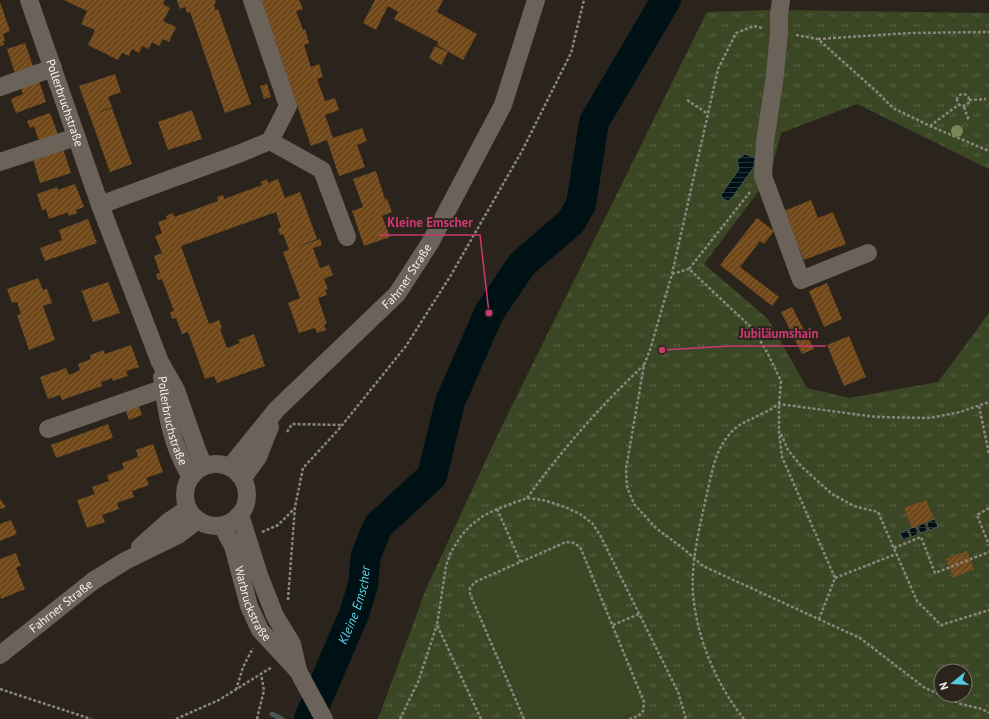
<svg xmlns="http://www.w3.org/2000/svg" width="989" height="719" viewBox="0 0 989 719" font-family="'PT Sans',sans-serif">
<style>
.grass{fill:#3b4724}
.park{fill:url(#park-tufts);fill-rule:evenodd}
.water{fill:url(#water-rules);stroke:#4a5456}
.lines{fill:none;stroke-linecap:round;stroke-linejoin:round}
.stream{stroke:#4a5456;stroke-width:5}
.river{stroke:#001115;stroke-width:30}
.building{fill:url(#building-hatch)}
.path{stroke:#8b857f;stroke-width:2.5;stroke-dasharray:3 2;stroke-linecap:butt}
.minor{stroke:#6b625a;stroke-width:18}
.tree{fill:#7a8655}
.labels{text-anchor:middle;stroke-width:4;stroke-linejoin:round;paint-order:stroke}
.street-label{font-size:12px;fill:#f8f2ee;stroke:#2b241c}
.water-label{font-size:13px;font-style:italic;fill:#5fdaee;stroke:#2b241c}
.leader{fill:none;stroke:#ca3971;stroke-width:1.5}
.callout-dot{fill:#ca3971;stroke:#2b241c;stroke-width:1.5}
.callout-label{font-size:13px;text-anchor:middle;font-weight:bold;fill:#ca3971;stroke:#2b241c;stroke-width:4;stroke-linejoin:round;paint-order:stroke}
</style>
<defs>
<pattern id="park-tufts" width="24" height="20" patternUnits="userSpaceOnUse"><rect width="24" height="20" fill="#3b4724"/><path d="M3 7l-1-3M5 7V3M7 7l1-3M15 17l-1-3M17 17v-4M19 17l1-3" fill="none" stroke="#586244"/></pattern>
<pattern id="water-rules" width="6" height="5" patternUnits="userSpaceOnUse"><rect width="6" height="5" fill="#001115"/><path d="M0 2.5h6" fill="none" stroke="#263437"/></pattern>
<pattern id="building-hatch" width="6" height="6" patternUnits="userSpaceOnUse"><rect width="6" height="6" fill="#704819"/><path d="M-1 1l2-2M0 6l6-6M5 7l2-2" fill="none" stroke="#85633b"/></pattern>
</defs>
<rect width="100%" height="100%" fill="#2b241c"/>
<!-- grass -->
<path class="grass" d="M566,546L572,547L578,552L640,702V708L636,712L619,719H527L473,595L474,589L478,585Z"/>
<!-- park -->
<path class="park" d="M772,10L989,13V169L857,104L781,133L770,176L704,264L768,319L807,388L849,398L938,382L989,313V719H619C629,715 639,714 640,702L578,552L572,547L566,546L478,585L474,589L473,595L527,719H378L426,589L498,434L707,12ZM941,671H965V695H941Z"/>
<!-- water -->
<path class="water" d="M745,154L755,158L754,167L732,198L728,201L723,199L721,195L739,169L737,160Z
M935,519L938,527L930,530L928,527H926L927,531L920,533L919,530L917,531L918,534L912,537L910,533L909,534L910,538L903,540L900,533L907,530L908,533L910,532L909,529L915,527L917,530L919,529L918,526L924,523L926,526L928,525L927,522Z"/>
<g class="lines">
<!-- stream -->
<path class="stream" d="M272,714L282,719"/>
<!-- river -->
<path class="river" id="s1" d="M309,719L354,614L363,585L366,555L378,526L432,476L450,402L489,313L522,264L571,222L581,204L594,122L666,0"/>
</g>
<!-- building -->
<path class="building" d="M64,0H165L163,4L170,8L163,21L176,27L169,42L163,39L159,46L152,42L149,49L142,46L139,53L132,49L129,56L122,53L118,60L88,45L95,30L81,24L87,11Z
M177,0H215L216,3L214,4L215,10L218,9L251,104L225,113L190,12L187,13L185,7L180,9Z
M260,0H299L303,9L296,11L303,30L305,29L309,43L304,45L311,67L319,64L323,77L317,79L325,101L335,98L339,110L325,115L333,138L362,128L367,141L357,145L365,167L339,176L327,140L311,146L275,40H274Z
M375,0H443L437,12L477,34L463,60L437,45L438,42L394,19L398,12L388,6L376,30L363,23Z
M0,2L10,31L3,34L5,41H3L4,45L0,46Z
M25,43L33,66L15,73L7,49Z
M435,46L448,52L441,65L429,58Z
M115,74L121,92L108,97L112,107L94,114L112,108L132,164L110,172L79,86Z
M38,78L46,102L16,113L11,99L23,94L19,84Z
M267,84L271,97L264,99L260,86Z
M192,110L202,139L168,150L158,122Z
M50,113L59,137L40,144L34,126L30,128L27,121Z
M63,149L71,173L40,183L33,159Z
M376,171L385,199H387L392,212L382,216L390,237L364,246L352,211L363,207L353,179Z
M267,179L268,183L278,179L285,198L300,192L317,239L289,250L283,234L280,235L278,229L281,227L276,212L181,246L209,324L219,320L222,328L220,329L227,348L240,343L238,340L254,334L265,366L217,383L214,376L205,379L188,332L182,334L176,318L172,319L170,312L174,311L162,279L158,280L156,274L160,273L154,256L162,253L155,236L162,233L158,222L167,219L166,216L173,213L174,217L218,201L217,197L223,195L224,199L262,185L261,182Z
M75,184L84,207L76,210L77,213L69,216L68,213H66L49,219L46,209L42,210L37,194L57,187L58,190Z
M811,200L818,218L833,212L846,244L804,260L784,211Z
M757,218L774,231L764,244L760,241L740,267L779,297L772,306L720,265Z
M88,219L97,243L45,261L40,248L62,240L59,230Z
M320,239L322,245L313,248L320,268L329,265L333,275L324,279L328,289L325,290L327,295L318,298L327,324H324L326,330L317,333L315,328L299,333L288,303L300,298L283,252Z
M38,278L43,290L47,289L52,303L43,306L55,340L29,350L17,315L21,314L17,302L12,303L7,289Z
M108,282L120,313L93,322L82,292L81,291Z
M827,283L842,319L824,327L809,291Z
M792,307L814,349L802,354L781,312Z
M849,336L866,377L844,386L827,345Z
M131,345L139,367L126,371L128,376L113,381L112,378L101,382L102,386L62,400L60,395L48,399L40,377L66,368L69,375L80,370L78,364L91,359L90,355L104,350L105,354Z
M137,401L142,415L129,420L124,406Z
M108,424L113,438L56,458L51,445Z
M153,444L163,472L146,478L149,485L132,491L134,497L117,503L119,509L102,515L105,522L87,528L77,500L95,494L92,487L109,481L107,475L124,469L122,463L138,457L136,450Z
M0,499L6,507L0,509Z
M926,500L934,519L912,528L904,508Z
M11,520L17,534L0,541V524Z
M967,551L974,569L953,578L946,559Z
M16,553L20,564L22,565L16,568L25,589L1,599L0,595V559Z"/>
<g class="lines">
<!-- path -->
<path class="path" d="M762,28L754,26L736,33L718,69L672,274L650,350L644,365L626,469L627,487L634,504L656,528L685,550L703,566L860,638L925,688L941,695
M796,35L818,39L877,92L893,108L930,126L989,151
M818,39L910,33L989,32
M957 100a6 6 0 1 1 12 0a6 6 0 1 1-12 0Z
M687,100L708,114
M969,100L986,99
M964,107L969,121
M930,126L958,105
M750,192L689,269L754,330L768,354L781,381L779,404V432L782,457L835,578L819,619
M672,274L689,269
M979,406L989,454
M287,432L292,424L342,425
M781,434L788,450L802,467L832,494L854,506L878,512L917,601L941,625L989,610
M527,498C562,450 600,406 644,365
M989,508L977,515L989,545
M497,509L521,563
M262,532L278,525L295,508
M894,548L921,537L935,573L989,552
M835,578L896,554
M288,600L295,507L303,468L339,429L406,346L451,275L522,151L571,53L584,0
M613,625L639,614
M0,689L91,719
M236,690L243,667L253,648
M941,695L961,704L982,709L989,713
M176,719L219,700L272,667
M257,719L264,690L261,674
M400,719L418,682L437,625
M481,719L437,625L446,566L451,552L461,536L470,526L483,516L497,509L527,498L543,500L565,507L580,514L592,523L600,535L678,692L686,719
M524,719L470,594V588L475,582L566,542L575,543L581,549L644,702L643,711L638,716L630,719
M744,719C716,684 697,639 693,594C691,562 699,529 706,498C711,477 714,453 728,436C739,422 749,421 763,413C769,411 774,407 779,404L876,417L930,418L960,412L989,402"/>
<!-- minor -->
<g class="minor">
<path id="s2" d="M29,0L100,205L160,362L176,390L197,450L204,466"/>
<path d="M252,0L288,106L270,141L322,170L347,237"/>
<path d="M781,0L779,14V32L775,75L765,142L763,176L801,280L868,253"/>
<path d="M0,87L53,68"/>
<path d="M0,162L76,137"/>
<path d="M100,205L241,153L270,141"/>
<path id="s3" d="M162,377C167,415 171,443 190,476"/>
<path d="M48,429L173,385"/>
<circle cx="216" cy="495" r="31"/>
<path id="s4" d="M230,467L277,409L397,294L430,243L503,105L536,0"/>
<path d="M243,478L258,457L270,427"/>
<path d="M238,516L242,521L259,575L275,616L292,644L298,670"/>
<path id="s5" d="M222,526L233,546L249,606L260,630L298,671L324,719"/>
<path d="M140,547L168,522L187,509"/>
<path id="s6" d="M0,655L93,581L125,561L178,535L198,520"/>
</g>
</g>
<!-- trees -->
<circle class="tree" cx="957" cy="131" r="6"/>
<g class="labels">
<!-- street labels -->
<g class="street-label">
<text dy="4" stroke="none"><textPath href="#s2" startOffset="109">Pollerbruchstraße</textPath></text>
<text dy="4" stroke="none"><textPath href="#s4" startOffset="261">Fahrner Straße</textPath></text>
<text dy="4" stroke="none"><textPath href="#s3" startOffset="45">Pollerbruchstraße</textPath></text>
<text dy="4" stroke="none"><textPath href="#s5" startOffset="84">Warbruckstraße</textPath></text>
<text dy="4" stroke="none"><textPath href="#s6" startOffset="78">Fahrner Straße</textPath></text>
</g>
<!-- water labels -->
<g class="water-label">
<text dy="5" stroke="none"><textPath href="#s1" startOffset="123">Kleine Emscher</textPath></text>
</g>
</g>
<!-- callouts -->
<path class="leader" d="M489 313L480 235H379M662 350L731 346H826"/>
<g class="callout-dot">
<circle cx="489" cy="313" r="4"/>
<circle cx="662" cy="350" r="4"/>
</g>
<g class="callout-label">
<text x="430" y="227">Kleine Emscher</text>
<text x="779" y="338">Jubiläumshain</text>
</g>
<!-- north arrow -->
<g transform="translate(953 683) rotate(252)"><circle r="19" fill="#2b241c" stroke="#7d7670"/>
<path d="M0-3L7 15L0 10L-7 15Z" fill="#55cadf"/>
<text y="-6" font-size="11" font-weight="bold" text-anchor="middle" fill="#f8f2ee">N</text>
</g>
</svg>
